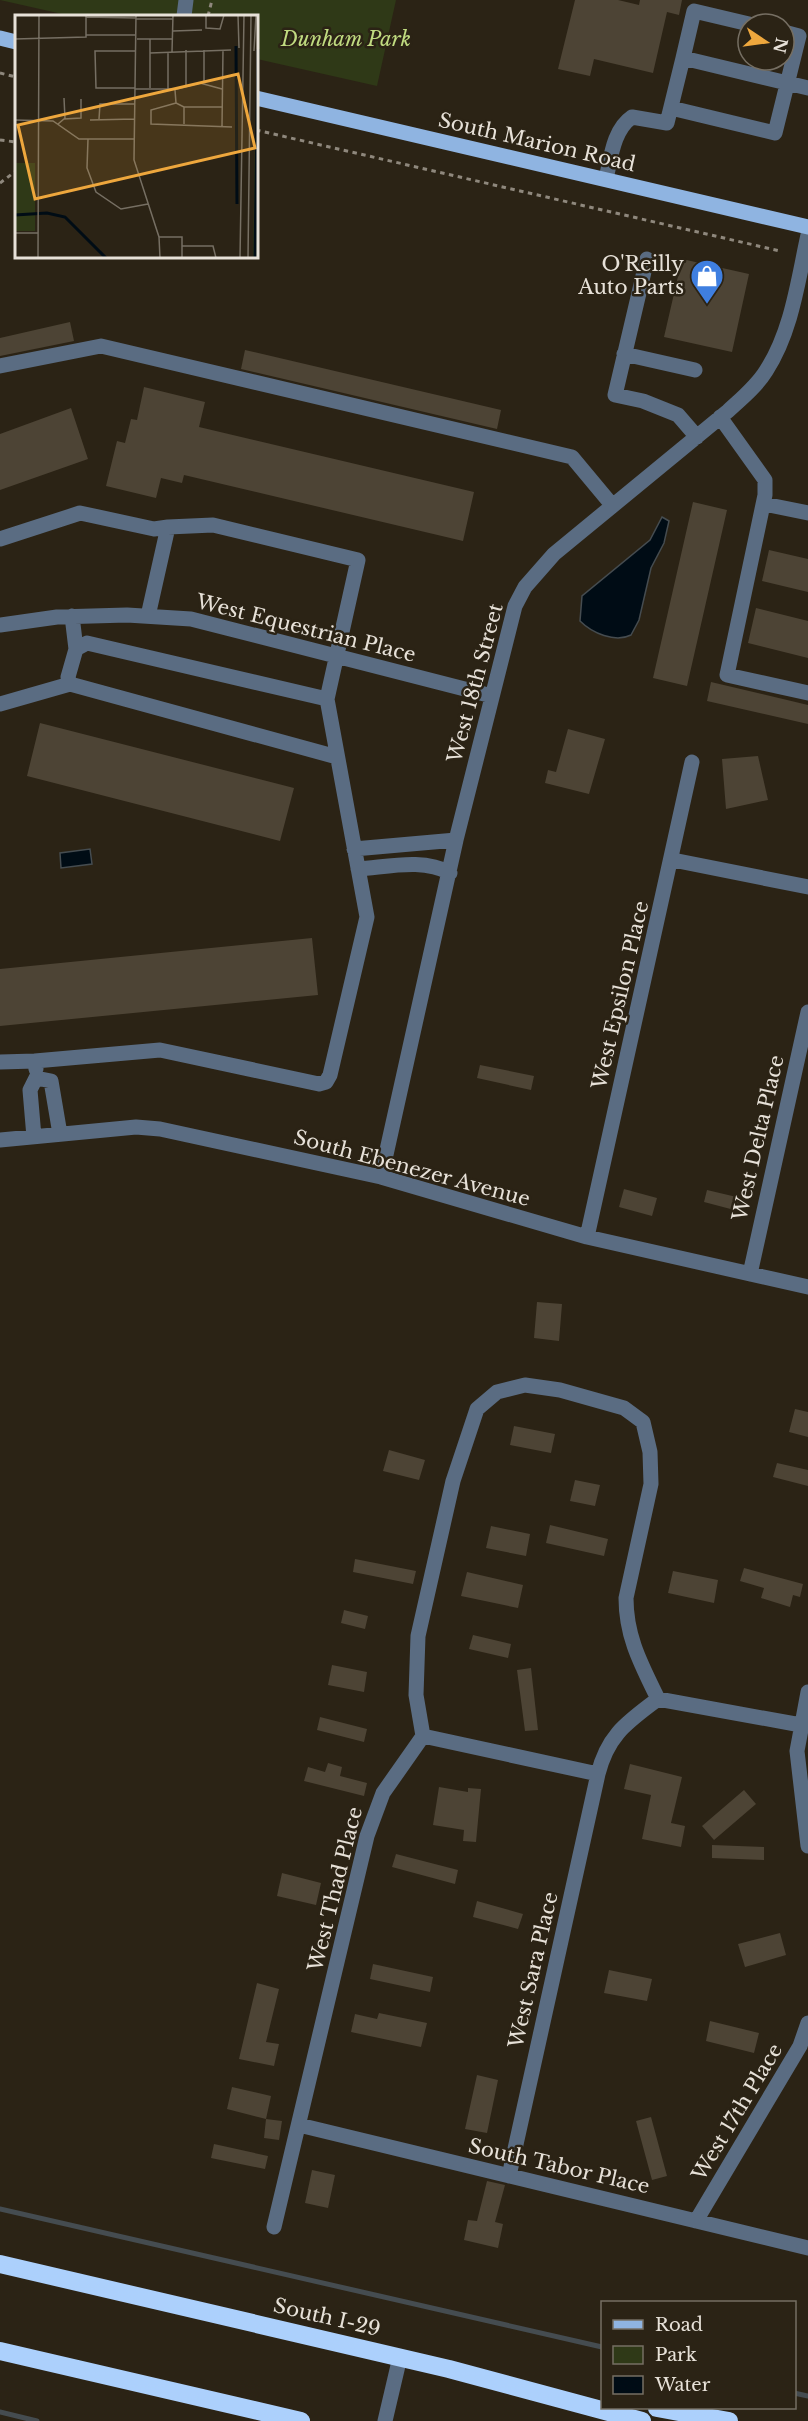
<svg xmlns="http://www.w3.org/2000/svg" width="808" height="2421" viewBox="0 0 808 2421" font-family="'Libre Baskerville',serif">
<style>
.green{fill:#2f3917}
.water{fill:#000c15;stroke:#454c50;stroke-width:1.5}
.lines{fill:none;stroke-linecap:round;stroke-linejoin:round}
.stream{stroke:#454c50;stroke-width:5}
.building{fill:#4d4435}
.path{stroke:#8f887d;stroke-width:3;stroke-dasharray:4.5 4.5;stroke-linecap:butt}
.minor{stroke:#5a6c82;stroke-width:15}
.major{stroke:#8fb4e1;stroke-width:15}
.highway{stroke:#acd0fc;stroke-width:18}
.labels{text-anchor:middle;stroke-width:5;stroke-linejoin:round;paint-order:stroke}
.park-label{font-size:20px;font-style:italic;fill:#c0db80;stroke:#2b2315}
.street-label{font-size:20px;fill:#e7e1d8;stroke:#2b2315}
.poi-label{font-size:20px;fill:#e7e1d8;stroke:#2b2315;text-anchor:end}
.inset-river{fill:none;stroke:#000c15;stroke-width:3}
.inset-road{fill:none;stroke:#766f63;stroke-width:1.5}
.view{fill:#eea73d;fill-opacity:0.15;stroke:#eea73d;stroke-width:3}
.inset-edge{fill:none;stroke:#e7e1d8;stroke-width:3}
</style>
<rect width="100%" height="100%" fill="#2b2315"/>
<!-- green -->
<path class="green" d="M0,0H396L377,86L257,59L256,16H71Z"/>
<!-- water -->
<path class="water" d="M662,517L669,521L664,543L651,568L639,620L631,635C615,643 592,633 580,621L582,596L650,540Z
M90,849L92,864L61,868L60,853Z"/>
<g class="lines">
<!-- stream -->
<path class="stream" d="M0,2209L602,2347
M794,2393L808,2396
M0,2412L37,2421"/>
</g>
<!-- building -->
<path class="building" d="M575,0H618L639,5L640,0H682L679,15L667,12L653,73L594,59L590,76L558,69Z
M682,259L749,274L732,352L664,337Z
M70,322L74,341L0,356V338Z
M245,350L501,410L497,429L241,369Z
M144,387L205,402L199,427L474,492L463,541L184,475L182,483L161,478L156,498L106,486L117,441L125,443L131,419L137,420Z
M71,408L88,459L0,490V434Z
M693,502L727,510L687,686L653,678Z
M769,550L808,559V592L762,581Z
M756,608L808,621V658L748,643Z
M711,682L808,705V724L707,701Z
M40,723L294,788L280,841L27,776Z
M568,729L605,739L589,794L545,783L548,770L556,772Z
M758,756L768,800L726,809L722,759Z
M312,938L318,995L0,1026V969Z
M480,1065L534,1076L531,1090L477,1078Z
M624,1189L657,1198L652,1216L619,1207Z
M707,1190L745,1199L742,1212L704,1202Z
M537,1302L562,1304L559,1341L534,1338Z
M795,1409L808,1412V1437L789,1432Z
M514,1426L555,1434L551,1453L510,1445Z
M389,1450L425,1460L419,1480L383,1471Z
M777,1463L808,1470V1486L773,1477Z
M575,1480L600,1485L595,1506L570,1501Z
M550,1525L608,1539L604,1556L546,1543Z
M491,1526L530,1534L526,1556L486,1548Z
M355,1559L416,1571L413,1584L353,1572Z
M744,1568L803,1584L800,1597L793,1595L790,1607L761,1598L764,1588L740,1581Z
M673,1571L718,1580L714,1603L668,1593Z
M467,1572L523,1585L518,1608L461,1596Z
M344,1610L368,1616L365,1629L341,1623Z
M473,1635L511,1644L508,1658L469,1649Z
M332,1665L367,1672L364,1692L328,1685Z
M531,1668L538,1730L525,1731L517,1670Z
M320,1717L367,1729L364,1742L317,1730Z
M328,1763L342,1767L340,1776L367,1783L364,1796L304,1781L308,1767L325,1772Z
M630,1764L682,1777L671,1823L685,1826L681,1847L642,1839L651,1795L624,1789Z
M439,1787L468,1792V1788L481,1789L476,1842L463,1841L464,1830L433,1825Z
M744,1790L756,1804L714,1840L702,1826Z
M712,1845L764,1847V1860L712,1858Z
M396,1854L458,1870L455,1884L392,1867Z
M282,1873L321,1883L316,1905L277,1896Z
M477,1901L523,1914L518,1929L473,1917Z
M780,1933L786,1955L745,1967L738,1944Z
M373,1964L433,1977L430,1992L370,1979Z
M609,1970L652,1979L647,2001L604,1993Z
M257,1983L279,1989L266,2042L279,2044L274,2066L239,2059Z
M379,2013L427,2023L421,2047L351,2032L355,2014L377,2019Z
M710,2021L759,2033L754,2053L706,2041Z
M477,2075L498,2080L487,2133L465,2129Z
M232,2087L271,2096L266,2119L227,2109Z
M651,2117L667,2176L652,2180L636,2121Z
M266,2119L282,2121L279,2140L264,2138Z
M214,2144L268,2156L265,2169L211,2158Z
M312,2170L335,2175L328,2208L305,2203Z
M487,2181L505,2185L495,2222L503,2224L498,2248L464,2240L468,2220L477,2221Z"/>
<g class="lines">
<!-- path -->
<path class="path" d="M208,16L212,0
M0,73L16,77
M256,130L780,251
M0,140L16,142
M0,183L16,171"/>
<!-- minor -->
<path class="minor" d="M184,16L186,0
M683,58L694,11L749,24
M671,108L775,133L799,36L784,32
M606,179C611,158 613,130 632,117L667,123L683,58L808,88
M647,259L615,395L643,401L678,415L697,437
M624,354L695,370
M0,366L101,346L572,457L612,505
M720,417L765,480V495L727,675L808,693
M764,504L808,513
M0,539L80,513L154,529L168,527
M72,616L76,649
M0,625L57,617L127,615L191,619L492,696
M327,699L87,643L76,649L68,677L70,684L337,757
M0,704L70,684
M354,849L456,840
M673,860L808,887
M358,869C388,867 423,858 450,873
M35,1061L160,1050L319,1084L326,1082L330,1075L367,917L327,699L358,560L213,525L168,527L148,616
M0,1062L35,1061L36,1069
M34,1137L30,1090L36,1078L51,1081L60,1134
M0,1140L136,1127L160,1129L381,1177L587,1237L808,1287
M381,1177L456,840L515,606L525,587L554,554L728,411C741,399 756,387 766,371C792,331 798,280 808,235
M587,1237L692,762
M750,1274L808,1012
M808,1692L797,1751L808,1846
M423,1736L598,1774C608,1734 628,1722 658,1699L801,1725
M299,2125L808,2248
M509,2176L598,1774
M696,2221L800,2046L808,2023
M274,2227L367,1836L383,1793L423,1736L416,1695L418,1636L453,1481L477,1409L497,1392L525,1385L560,1390L624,1408L643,1422L650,1452L651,1484L626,1598C626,1637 641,1664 658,1699
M385,2421L400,2357"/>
<!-- major -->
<path class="major" d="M0,38L16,42
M256,98L808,227"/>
<!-- highway -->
<path class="highway" d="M0,2264L449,2369L642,2421
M0,2351L301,2421
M657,2408L729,2421"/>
</g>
<!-- icons -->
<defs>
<g id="shop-pin" transform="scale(1.725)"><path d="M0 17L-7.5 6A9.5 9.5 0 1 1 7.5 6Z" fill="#3f7fe0" stroke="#2b2315"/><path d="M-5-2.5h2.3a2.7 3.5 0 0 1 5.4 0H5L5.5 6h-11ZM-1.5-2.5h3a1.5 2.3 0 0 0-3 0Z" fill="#fff"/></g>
</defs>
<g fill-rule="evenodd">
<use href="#shop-pin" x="707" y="276"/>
</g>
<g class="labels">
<!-- park labels -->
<g class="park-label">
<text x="346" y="46">Dunham Park</text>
</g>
<!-- street labels -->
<g class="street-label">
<text transform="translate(537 142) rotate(13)" y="7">South Marion Road</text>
<text transform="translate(306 628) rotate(14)" y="7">West Equestrian Place</text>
<text transform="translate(475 683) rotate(-75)" y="7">West 18th Street</text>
<text transform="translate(620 995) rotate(-77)" y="7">West Epsilon Place</text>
<text transform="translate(758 1138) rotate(-77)" y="7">West Delta Place</text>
<text transform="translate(412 1168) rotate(15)" y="7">South Ebenezer Avenue</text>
<text transform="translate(335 1889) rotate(-76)" y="7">West Thad Place</text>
<text transform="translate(533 1970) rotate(-77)" y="7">West Sara Place</text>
<text transform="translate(737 2112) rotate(-59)" y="7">West 17th Place</text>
<text transform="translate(559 2166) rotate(13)" y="7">South Tabor Place</text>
<text transform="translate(327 2317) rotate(13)" y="7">South I-29</text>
</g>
<!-- poi labels -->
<g class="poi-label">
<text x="684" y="271">O'Reilly<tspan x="684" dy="23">Auto Parts</tspan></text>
</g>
</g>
<!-- overview -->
<g transform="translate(15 15)">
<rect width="243" height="243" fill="#2b2315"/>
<path d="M240,122H243V243H238ZM0,148H20V216H0Z" fill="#2f3917"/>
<path class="inset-river" d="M221,31L222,189M0,200L32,198L50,202L91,243M240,243L243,34"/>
<path class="inset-road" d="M121,0L119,145L144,222L145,243M191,0V13L205,14L209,0M223,0L224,33M71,2L121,3M121,4H158M158,16L187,15M71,20H120M0,24L71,22V0M122,24H158M171,35V71M239,36L241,0M153,37V74M157,37L158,0M135,38L216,35M189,68V35M120,73H81L80,36H121M135,73V24M120,74H162L185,68L207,74M160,75L161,88L169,92V109M49,83L50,104M161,88L136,95V109L217,112M169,92H207M84,104L85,89H120M0,105L38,106L64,124H119M75,105L120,104M43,109L49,104L66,103V84M207,111L208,35M73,124L72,153L81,177L106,194L133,189M0,218H23M144,222H167V243M167,231H198L201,243M23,243L24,0M225,243L229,0M233,243L236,0"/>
<path class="view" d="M223,59L240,133L20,184L3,110Z"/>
<rect width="243" height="243" class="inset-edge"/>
</g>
<!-- legend -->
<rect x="601" y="2301" width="195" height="108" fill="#2b2315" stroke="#766f63" stroke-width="1.5"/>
<rect x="613" y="2320" width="30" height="9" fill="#8fb4e1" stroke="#766f63" stroke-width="1.5"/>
<text x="655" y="2331" font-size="18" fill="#e7e1d8">Road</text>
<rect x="613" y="2346" width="30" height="18" fill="#2f3917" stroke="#766f63" stroke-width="1.5"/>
<text x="655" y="2361" font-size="18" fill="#e7e1d8">Park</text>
<rect x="613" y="2376" width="30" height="18" fill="#000c15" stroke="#766f63" stroke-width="1.5"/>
<text x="655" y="2391" font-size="18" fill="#e7e1d8">Water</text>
<!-- north arrow -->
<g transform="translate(766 42) rotate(103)"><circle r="28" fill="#2b2315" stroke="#766f63" stroke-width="1.5"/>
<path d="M0-4.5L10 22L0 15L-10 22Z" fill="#eea73d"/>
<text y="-9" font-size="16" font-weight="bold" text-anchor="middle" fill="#e7e1d8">N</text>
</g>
</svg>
